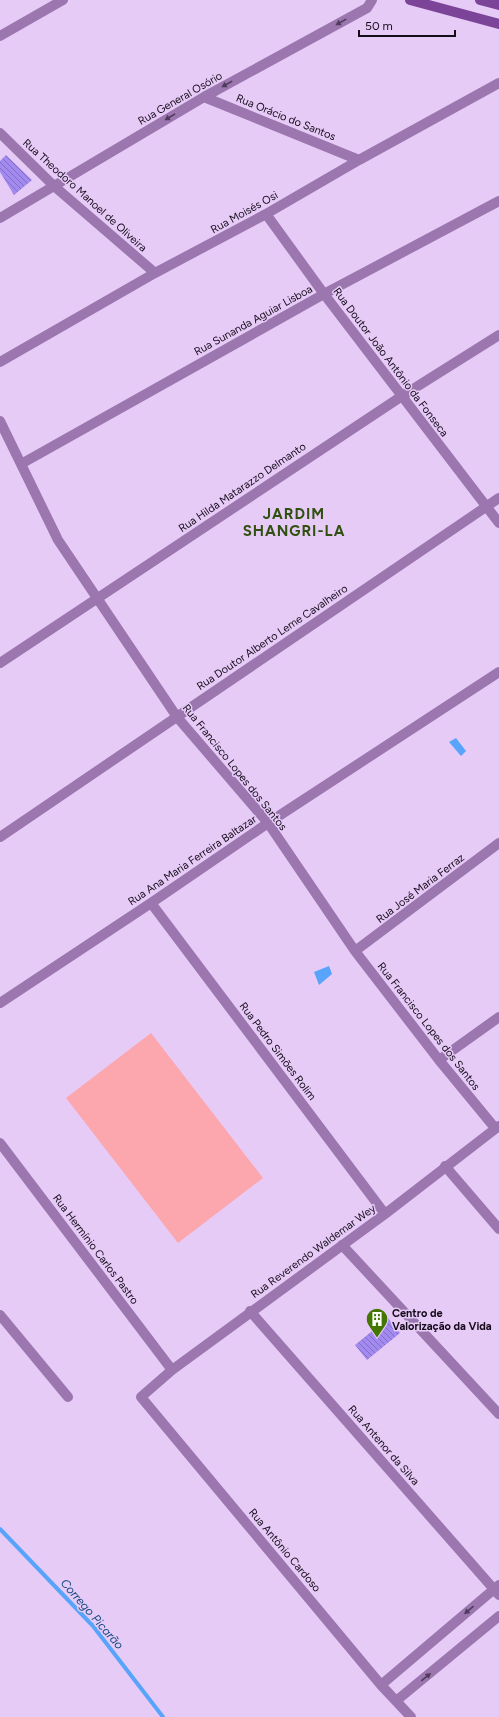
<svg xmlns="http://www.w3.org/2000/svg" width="499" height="1717" viewBox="0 0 499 1717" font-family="Figtree,sans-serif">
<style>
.garden{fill:#fca6ae}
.water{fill:#58a4fa}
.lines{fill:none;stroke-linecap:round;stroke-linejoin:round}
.stream{stroke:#58a4fa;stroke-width:4}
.building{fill:url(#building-back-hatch)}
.street{stroke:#9b76af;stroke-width:10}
.secondary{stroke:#7c4499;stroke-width:10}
.oneway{fill:#513b5d}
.labels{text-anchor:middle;stroke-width:3;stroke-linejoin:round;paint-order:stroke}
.street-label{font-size:11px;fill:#150b1a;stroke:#e7cbf7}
.poi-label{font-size:11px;font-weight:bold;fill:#150b1a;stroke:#e7cbf7;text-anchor:start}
.water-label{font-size:12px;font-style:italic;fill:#174b82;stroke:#e7cbf7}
.district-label{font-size:15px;font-weight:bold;letter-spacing:1px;fill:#2f500e;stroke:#e7cbf7}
</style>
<defs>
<pattern id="building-back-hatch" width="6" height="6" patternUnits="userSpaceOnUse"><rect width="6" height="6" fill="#a28af0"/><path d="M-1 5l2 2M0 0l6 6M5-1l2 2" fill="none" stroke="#836fc2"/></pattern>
</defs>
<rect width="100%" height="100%" fill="#e7cbf7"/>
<!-- garden -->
<path class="garden" d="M151,1033L263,1178L178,1243L66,1098Z"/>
<!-- water -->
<path class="water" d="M456,738L466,751L461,756L449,742Z
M329,966L332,974L319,985L314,972Z"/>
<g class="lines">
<!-- stream -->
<path class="stream" d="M0,1529L93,1626L163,1717"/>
</g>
<!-- building -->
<path class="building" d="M6,155L32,180L14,195L0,172V161Z
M388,1318L400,1333L367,1360L355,1345Z"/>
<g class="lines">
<!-- street -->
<path class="street" d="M0,36L63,0
M204,97L359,160
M0,133L54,186L155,273
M266,214L324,294L499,523
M0,218L204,97L367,8L372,0
M0,362L155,273L266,214L359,160L499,83
M0,421L58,540L177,717L268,823L355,951L439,1060L495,1128
M21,464L324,294L499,201
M0,663L402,396L499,335
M0,837L499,498
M151,903L385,1214
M355,951L499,843
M0,1003L151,903L268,823L499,672
M439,1060L499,1017
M0,1143L172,1370
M445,1166L499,1229
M342,1245L499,1414
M250,1311L499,1595
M0,1315L68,1397
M381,1685L499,1585
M396,1701L499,1616
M411,1717L381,1685L141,1397L172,1370L385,1214L499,1126"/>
<!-- secondary -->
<path class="secondary" d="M410,0L499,24
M480,0L499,5"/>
</g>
<!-- one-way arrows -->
<defs><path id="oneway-solid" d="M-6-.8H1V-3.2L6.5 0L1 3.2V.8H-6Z"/></defs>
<g class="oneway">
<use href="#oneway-solid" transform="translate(341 22) rotate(151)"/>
<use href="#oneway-solid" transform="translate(227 84) rotate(151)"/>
<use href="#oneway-solid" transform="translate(170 117) rotate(149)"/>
<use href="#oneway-solid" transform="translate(469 1610) rotate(140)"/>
<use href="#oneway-solid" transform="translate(426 1677) rotate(-39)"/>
</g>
<!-- icons -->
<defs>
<g id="building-pin" transform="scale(1.15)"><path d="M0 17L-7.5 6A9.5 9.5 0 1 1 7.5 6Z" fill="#437702" stroke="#e7cbf7"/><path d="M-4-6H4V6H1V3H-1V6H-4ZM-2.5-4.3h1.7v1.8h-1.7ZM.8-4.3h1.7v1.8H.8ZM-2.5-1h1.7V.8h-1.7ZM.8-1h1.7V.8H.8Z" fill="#fff"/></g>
</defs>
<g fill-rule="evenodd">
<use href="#building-pin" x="377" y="1319"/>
</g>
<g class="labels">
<!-- street labels -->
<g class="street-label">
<text transform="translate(180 98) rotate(-30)" y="4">Rua General Osório</text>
<text transform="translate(286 117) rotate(22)" y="4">Rua Orácio do Santos</text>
<text transform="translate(85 195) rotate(42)" y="4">Rua Theodoro Manoel de Oliveira</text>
<text transform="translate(244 212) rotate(-29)" y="4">Rua Moisés Osi</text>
<text transform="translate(253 320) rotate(-29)" y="4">Rua Sunanda Aguiar Lisboa</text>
<text transform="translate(391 362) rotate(53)" y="4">Rua Doutor João Antônio da Fonseca</text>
<text transform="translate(242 487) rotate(-34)" y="4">Rua Hilda Matarazzo Delmanto</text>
<text transform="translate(272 637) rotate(-34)" y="4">Rua Doutor Alberto Leme Cavalheiro</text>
<text transform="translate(235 767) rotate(51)" y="4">Rua Francisco Lopes dos Santos</text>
<text transform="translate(192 860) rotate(-34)" y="4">Rua Ana Maria Ferreira Baltazar</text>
<text transform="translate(420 888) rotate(-37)" y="4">Rua José Maria Ferraz</text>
<text transform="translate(429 1026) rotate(52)" y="4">Rua Francisco Lopes dos Santos</text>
<text transform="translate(278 1051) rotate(53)" y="4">Rua Pedro Simões Rolim</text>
<text transform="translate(96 1249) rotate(53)" y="4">Rua Hermínio Carlos Pastro</text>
<text transform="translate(313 1251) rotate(-36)" y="4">Rua Reverendo Waldemar Wey</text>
<text transform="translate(384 1445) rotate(49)" y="4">Rua Antenor da Silva</text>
<text transform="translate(285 1550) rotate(50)" y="4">Rua Antônio Cardoso</text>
</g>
<!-- poi labels -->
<g class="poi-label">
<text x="392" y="1317">Centro de<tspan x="392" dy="13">Valorização da Vida</tspan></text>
</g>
<!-- water labels -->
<g class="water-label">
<text transform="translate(92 1614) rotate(49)" y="4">Corrego Picarão</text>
</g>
<!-- district labels -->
<g class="district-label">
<text x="294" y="519">JARDIM<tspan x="294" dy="17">SHANGRI-LA</tspan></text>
</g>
</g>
<!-- scale -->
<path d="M359 30v6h96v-6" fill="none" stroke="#150b1a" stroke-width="2"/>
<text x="365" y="30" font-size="12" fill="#150b1a" stroke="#e7cbf7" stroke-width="3" paint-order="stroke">50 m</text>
</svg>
